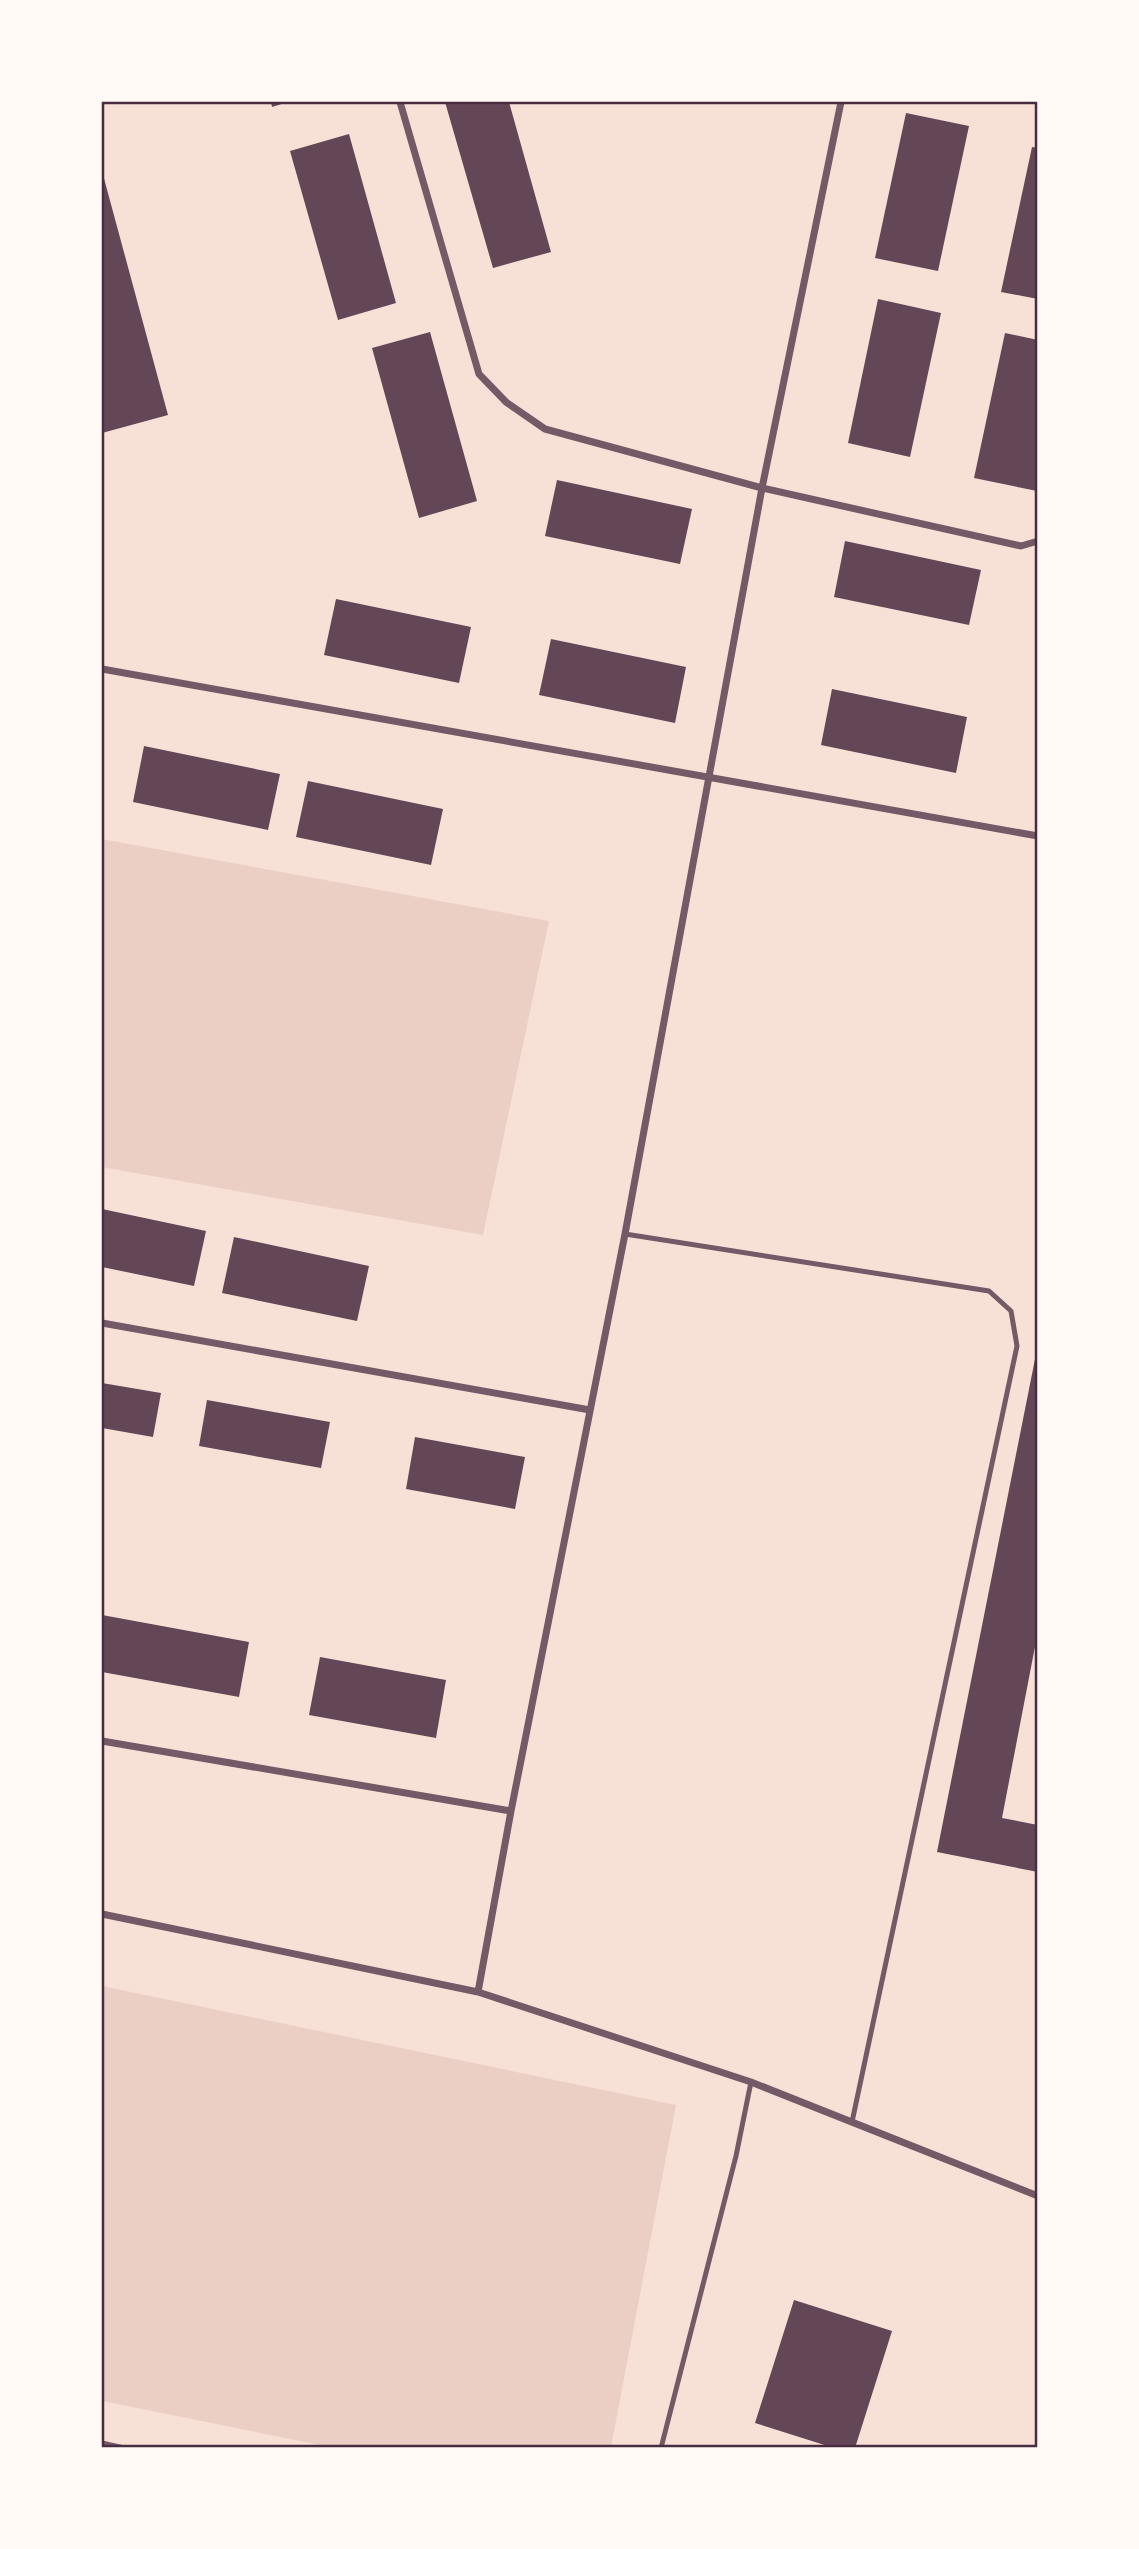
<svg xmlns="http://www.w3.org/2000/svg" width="1139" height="2549" viewBox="0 0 1139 2549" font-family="'PT Sans',sans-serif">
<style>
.green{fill:#ebcfc5}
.building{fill:#644757}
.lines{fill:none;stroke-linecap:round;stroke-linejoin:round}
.service{stroke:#755966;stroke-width:5}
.minor{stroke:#755966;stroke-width:7}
.neatline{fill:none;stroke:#4a2c40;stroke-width:2.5}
</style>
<rect width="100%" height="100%" fill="#f7e1d7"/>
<!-- green -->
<path class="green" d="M102,839L549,921L483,1235L102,1167Z
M102,1986L676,2105L611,2447H330L102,2401Z"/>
<!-- building -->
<path class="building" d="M271,102H288L272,107Z
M445,102H509L551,252L493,268Z
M906,113L969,126L938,271L875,258Z
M349,134L396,303L338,320L290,151Z
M1032,147L1038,148V299L1001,292Z
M102,171L168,415L102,433Z
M878,299L941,313L910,457L848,443Z
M430,332L477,501L419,518L372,348Z
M1005,333L1038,340L1037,491L974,478Z
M557,480L692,509L680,564L545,536Z
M845,541L981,570L969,625L834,597Z
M336,599L471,627L459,683L324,655Z
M551,639L686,667L675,723L539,695Z
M832,689L967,717L956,773L821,745Z
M144,746L280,774L268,830L133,802Z
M308,781L443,809L431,865L296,837Z
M102,1209L206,1231L194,1286L102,1267Z
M234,1237L369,1266L357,1321L222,1293Z
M1036,1354L1038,1631L1002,1818L1038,1825V1872L937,1852Z
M102,1383L161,1393L153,1437L102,1428Z
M207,1400L330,1422L321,1468L199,1446Z
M415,1437L525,1457L515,1509L406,1489Z
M102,1615L249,1642L239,1697L102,1672Z
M320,1657L446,1680L436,1738L309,1715Z
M794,2300L892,2331L855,2448H834L755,2423Z"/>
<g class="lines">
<!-- service -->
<path class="service" d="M625,1234L989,1291L1011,1311L1017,1346L852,2122
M102,2443L124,2448
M661,2448L736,2156L751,2082"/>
<!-- minor -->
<path class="minor" d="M400,102L479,374L506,402L545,429L762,488L1021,546L1038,541
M102,669L1038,836
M102,1323L590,1410
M102,1741L511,1811
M102,1914L478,1992L751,2082L1038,2196
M478,1992L511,1811L625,1234L762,488L841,102"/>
</g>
<!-- border -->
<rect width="1139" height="2549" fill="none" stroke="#fffaf5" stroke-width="206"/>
<rect x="103" y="103" width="933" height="2343" class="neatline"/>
</svg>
